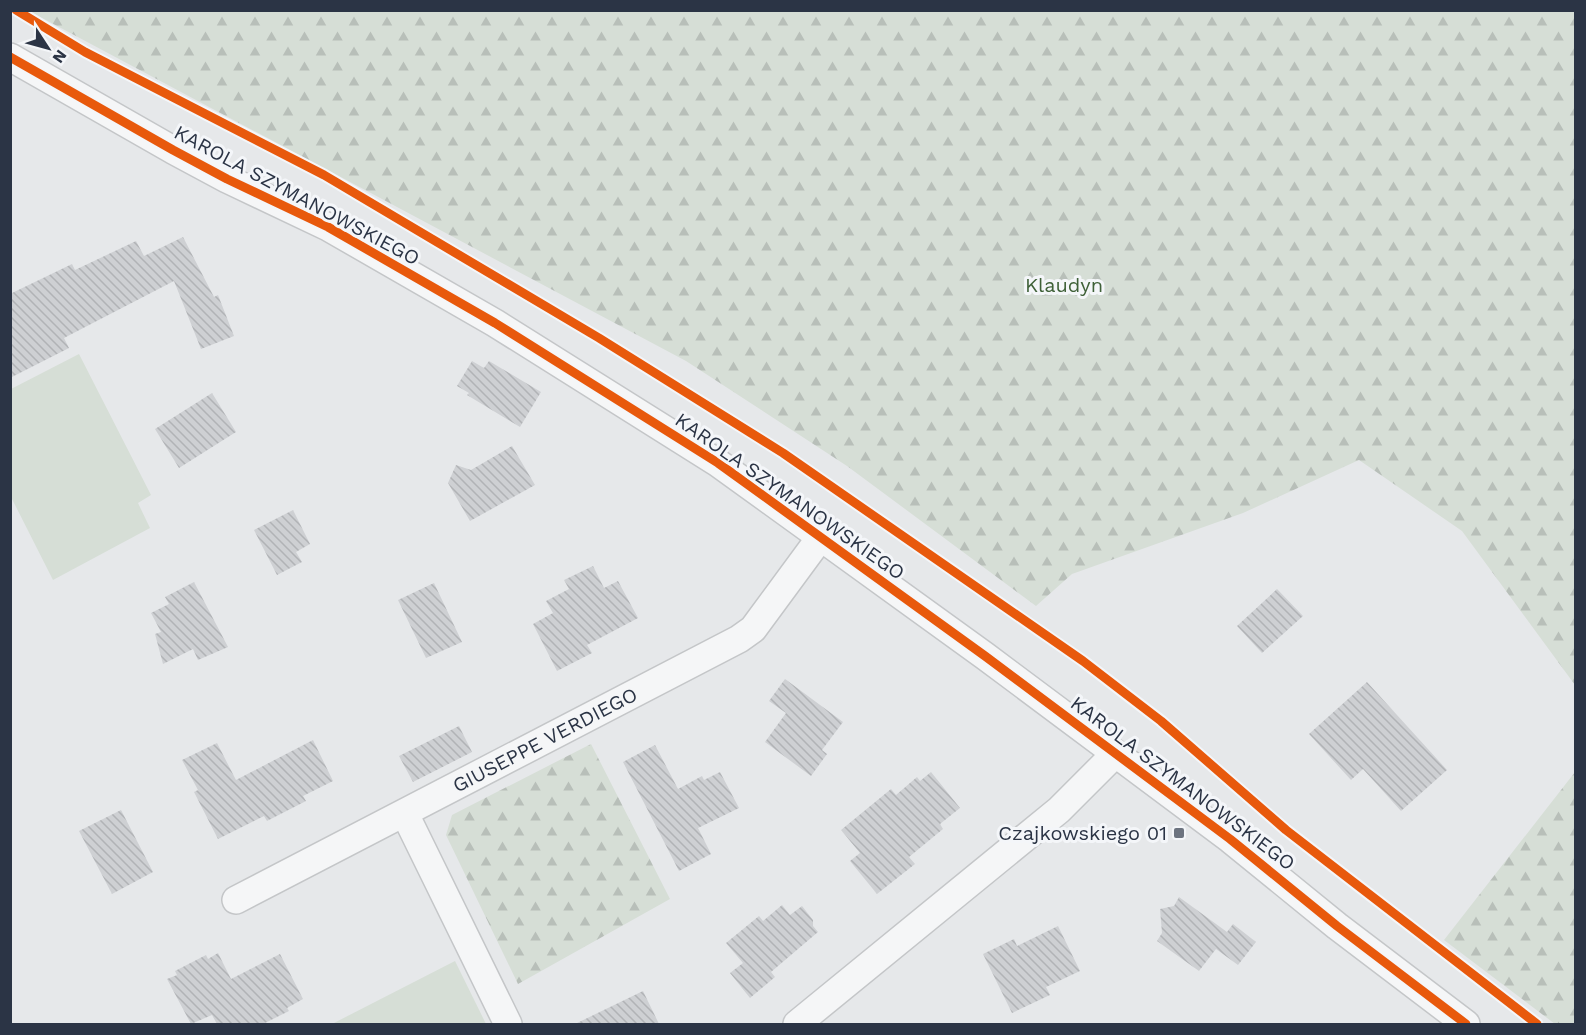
<svg xmlns="http://www.w3.org/2000/svg" width="1586" height="1035" viewBox="0 0 1586 1035" font-family="'Work Sans',sans-serif">
<style>
.green{fill:#d6ded6}
.forest{fill:url(#forest-firs)}
.building{fill:url(#building-back-hatch)}
.lines{fill:none;stroke-linecap:round;stroke-linejoin:round}
.street-casing{stroke:#c4c6c8;stroke-width:30}
.street{stroke:#f5f6f7;stroke-width:27}
.cycleway-casing{stroke:#f4f6f9;stroke-width:13}
.cycleway{stroke:#e8590c;stroke-width:9}
.poi-dot{fill:#6c737f;stroke:#f4f6f9;stroke-width:2}
.labels{text-anchor:middle;stroke-width:6;stroke-linejoin:round;paint-order:stroke}
.street-label{font-size:20px;fill:#2b3445;stroke:#f4f6f9}
.park-label{font-size:20px;fill:#3f6138;stroke:#f4f6f9}
.poi-label{font-size:20px;fill:#2b3445;stroke:#f4f6f9;text-anchor:end}
</style>
<defs>
<pattern id="forest-firs" width="22" height="20" patternUnits="userSpaceOnUse" patternTransform="scale(1.5)"><rect width="22" height="20" fill="#d6ded6"/><path d="M5 1l3.5 6h-7zM16 11l3.5 6h-7z" fill="#b8bfb9"/></pattern>
<pattern id="building-back-hatch" width="6" height="6" patternUnits="userSpaceOnUse" patternTransform="scale(1.5)"><rect width="6" height="6" fill="#ced0d3"/><path d="M-1 5l2 2M0 0l6 6M5-1l2 2" fill="none" stroke="#b1b3b6"/></pattern>
</defs>
<rect width="100%" height="100%" fill="#e6e8ea"/>
<!-- green -->
<path class="green" d="M79,354L151,495L138,503L150,528L53,580L11,497V389Z
M455,961L486,1024H332Z"/>
<!-- forest -->
<path class="forest" d="M29,11H1575V685L1462,531L1359,460L1243,513L1072,574L1036,606L847,466L686,361Z
M591,744L670,899L518,984L446,835L452,815Z
M1575,772V1024H1555L1444,940Z"/>
<!-- building -->
<path class="building" d="M183,237L214,297L218,295L234,336L201,349L174,281L64,338L69,348L10,378V294L72,264L75,270L136,241L144,256Z
M472,361L484,368L489,361L541,392L520,427L467,395L469,393L457,386Z
M212,393L236,432L179,468L155,429Z
M512,446L535,485L470,521L448,483L456,465L471,470Z
M293,510L310,544L296,552L302,562L277,575L254,530Z
M593,566L604,588L618,581L638,618L587,645L592,653L557,671L533,624L553,613L546,601L569,589L564,580Z
M194,582L228,647L198,660L193,649L163,664L155,634L161,632L151,613L169,604L165,597Z
M434,583L462,642L426,658L398,600Z
M1277,589L1303,616L1262,653L1237,626Z
M785,679L843,722L822,750L827,754L811,776L765,742L786,713L769,701Z
M1367,682L1447,770L1401,811L1363,769L1351,780L1309,734Z
M459,726L472,752L413,782L399,756Z
M313,740L333,781L303,796L306,801L267,821L264,816L218,839L194,792L198,790L182,760L217,743L236,780Z
M655,745L678,789L702,776L704,780L720,772L739,808L698,828L711,854L679,871L623,762Z
M931,772L960,808L940,824L943,829L909,857L915,864L877,894L850,861L860,853L841,830L891,789L896,795L917,777L920,781Z
M121,810L153,872L112,894L79,831Z
M1179,897L1227,932L1233,924L1256,942L1238,965L1216,949L1199,971L1157,941L1162,933L1160,909L1174,906Z
M782,905L790,915L802,906L813,920V926L818,932L771,972L775,977L750,998L730,973L743,963L726,943L759,916L763,921Z
M1058,926L1080,971L1046,987L1050,995L1012,1013L983,954L1014,939L1017,946Z
M218,953L231,979L280,954L303,999L287,1008L289,1011L263,1024H217L212,1015L191,1024L167,979L177,975L175,971L206,955L208,959Z
M643,991L659,1024H575Z"/>
<g class="lines">
<!-- street casing -->
<g class="street-casing">
<g id="street">
<path d="M10,57L173,150L227,179L328,227L495,323L718,463L985,656L1230,839L1337,926L1466,1024"/>
<path d="M405,814L508,1024"/>
<path id="s1" d="M236,900L739,639L753,629L820,538"/>
<path d="M797,1024L1059,810L1115,754"/>
</g>
</g>
<!-- street -->
<use href="#street" class="street"/>
<!-- cycleway casing -->
<g class="cycleway-casing">
<path id="cycleway" d="M16,10L85,52L324,175L599,338L783,453L1083,661L1161,721L1286,830L1537,1024
M10,57L173,150L227,179L328,227L495,323L718,463L985,656L1230,839L1337,926L1466,1024"/>
</g>
<!-- cycleway -->
<use href="#cycleway" class="cycleway"/>
</g>
<!-- markers -->
<rect class="poi-dot" x="1173" y="827" width="12" height="12" rx="3"/>
<g class="labels">
<!-- street labels -->
<g class="street-label">
<text transform="translate(297 195) rotate(28)" y="7">KAROLA SZYMANOWSKIEGO</text>
<text transform="translate(790 496) rotate(35)" y="7">KAROLA SZYMANOWSKIEGO</text>
<text dy="7" stroke="none"><textPath href="#s1" startOffset="348">GIUSEPPE VERDIEGO</textPath></text>
<text transform="translate(1183 783) rotate(37)" y="7">KAROLA SZYMANOWSKIEGO</text>
</g>
<!-- park labels -->
<g class="park-label">
<text x="1064" y="292">Klaudyn</text>
</g>
<!-- poi labels -->
<g class="poi-label">
<text x="1167" y="840">Czajkowskiego 01</text>
</g>
</g>
<!-- border -->
<rect width="1586" height="1035" fill="none" stroke="#2b3445" stroke-width="24"/>
<!-- north arrow -->
<g transform="translate(48 48) rotate(126)" stroke="#f4f6f9" stroke-width="4.5" paint-order="stroke">
<path d="M0-4.5L10 22L0 15L-10 22Z" fill="#2b3445"/>
<text y="-9" font-size="16" font-weight="bold" text-anchor="middle" fill="#2b3445">N</text>
</g>
</svg>
